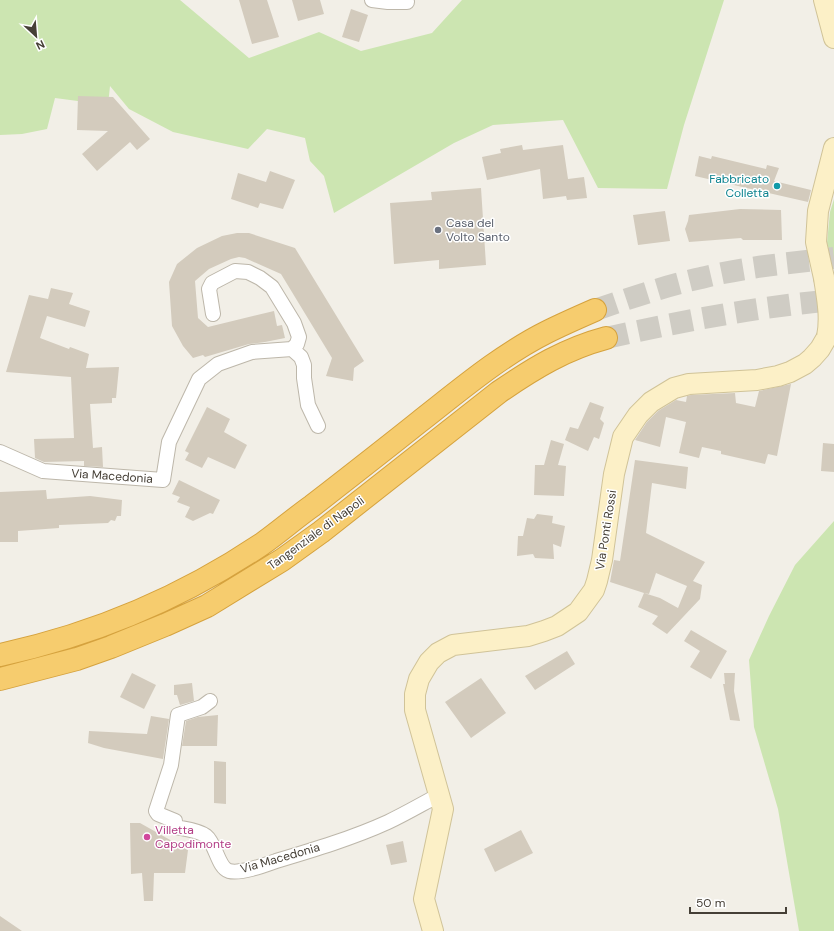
<svg xmlns="http://www.w3.org/2000/svg" width="834" height="931" viewBox="0 0 834 931" font-family="'DM Sans',sans-serif">
<style>
.green{fill:#cce5b1}
.building{fill:#d3cbbd;fill-rule:evenodd}
.lines{fill:none;stroke-linecap:round;stroke-linejoin:round}
.highway-tunnel{stroke:#cfccc4;stroke-width:22;stroke-dasharray:22 11;stroke-linecap:butt}
.street-casing{stroke:#bdb7aa;stroke-width:16}
.secondary-casing{stroke:#d0c398;stroke-width:22}
.highway-casing{stroke:#d5a23e;stroke-width:24}
.street{stroke:#fff;stroke-width:14}
.secondary{stroke:#fcf0c7;stroke-width:20}
.highway{stroke:#f6cc6e;stroke-width:22}
.secondary-bridge-casing{stroke:#d0c398;stroke-width:22;stroke-linecap:butt}
.secondary-bridge{stroke:#fcf0c7;stroke-width:20}
.culture-dot{fill:#0f9aa8;stroke:#fff;stroke-width:1.5}
.worship-dot{fill:#6b7280;stroke:#fff;stroke-width:1.5}
.hotel-dot{fill:#d1479c;stroke:#fff;stroke-width:1.5}
.labels{text-anchor:middle;stroke-width:3;stroke-linejoin:round;paint-order:stroke}
.culture-label{font-size:12px;fill:#0d838f;stroke:#fff;text-anchor:end}
.worship-label{font-size:12px;fill:#5b616d;stroke:#fff;text-anchor:start}
.street-label{font-size:12px;fill:#453f36;stroke:#fff}
.hotel-label{font-size:12px;fill:#b23c85;stroke:#fff;text-anchor:start}
</style>
<rect width="100%" height="100%" fill="#f2efe7"/>
<!-- green -->
<path class="green" d="M0,0H180L249,58L319,32L361,51L432,33L462,0H724L684,125L667,189L598,188L563,120L493,125L454,143L334,213L324,176L310,161L305,138L267,129L248,149L173,132L129,109L110,86L108,105L55,98L47,129L22,134L0,135Z
M834,199V267L827,243L830,212Z
M834,521V931H799L778,809L754,727L749,660L769,616L795,565Z"/>
<!-- building -->
<path class="building" d="M239,0H267L279,37L252,44Z
M292,0H320L324,14L298,21Z
M351,9L368,15L359,42L342,37Z
M78,96L113,97L150,139L137,150L130,142L97,171L82,154L108,131L77,130Z
M522,145L523,150L563,145L568,179L584,177L587,198L567,200L566,196L543,199L540,169L487,180L482,157L501,153L500,149Z
M699,156L711,159L712,156L766,169L767,165L779,168L774,181L811,190L808,202L695,176Z
M270,171L295,180L283,209L260,203L258,208L231,199L238,173L266,182Z
M481,188L486,265L439,269V260L394,264L390,203L432,200L431,192Z
M740,209L781,210L782,240H743L741,238L689,242L685,229L688,221L689,215Z
M665,211L670,241L638,245L633,215Z
M237,233H249L295,248L364,361L354,368L353,381L326,376L332,358L281,274L245,258L239,257L231,259L209,269L195,281L198,318L208,327L274,311L277,326L282,325L285,338L265,342L249,344L205,357L203,355L193,358L183,346L172,326L169,282L177,264L197,248L222,236Z
M51,288L73,293L69,304L90,311L85,327L47,316L40,338L69,349L70,347L89,354L86,368L119,367L116,398H112V403L90,404L93,448L102,447L103,467L84,466V461L44,462L35,458L34,439L74,438L71,377L6,372L29,295L48,299Z
M791,384L777,456L768,454L765,464L721,454V451L702,447L699,458L679,453L686,422L666,417L660,447L635,440L647,422L658,411L676,400L686,402L687,396L691,395L735,393L736,403L755,407L759,391Z
M590,402L604,407L600,419L604,423L599,439L594,437L588,451L565,440L570,427L578,429Z
M207,407L230,419L224,432L247,445L235,469L208,457L202,468L185,460L189,453L185,451Z
M551,440L564,444L558,465L566,466L564,496L534,495L535,465H544Z
M823,443L834,444V472L821,471Z
M635,460L688,467L686,489L652,483L646,533L705,562L693,581L702,585L700,599L667,634L652,624L658,616L638,607L644,593L610,582L614,560L620,561ZM656,573L687,586L678,608L660,598L644,593L649,594Z
M179,480L220,500L213,514L210,513L193,521L185,517L190,507L177,502L180,497L172,494Z
M46,490L47,499L90,496L122,500L121,516H117L115,521L111,520L108,523L59,525V528L18,531V542H0V492Z
M537,514L553,516L552,523L565,526L561,547L553,544L554,559L535,558L533,554L517,556L518,536H523L527,518L534,519Z
M691,630L727,651L711,679L690,667L700,651L684,641Z
M567,651L575,664L535,690L525,676Z
M132,673L156,685L144,709L120,697Z
M724,673H735L734,691L740,721L730,720L723,684H725Z
M481,678L506,713L471,738L445,702Z
M192,683L194,701L180,705L177,695H174V685Z
M218,715L217,746H182L186,721L198,717Z
M151,716L169,719L163,759L104,748L88,743L89,731L147,734Z
M214,761L226,762V804L214,803Z
M130,823H140L188,850L185,873H154L153,901H144L142,873L131,874Z
M521,830L533,853L495,872L484,849Z
M403,841L407,862L391,865L386,845Z
M0,916L22,931H0Z"/>
<g class="lines">
<!-- highway-tunnel -->
<path class="highway-tunnel" d="M595,310C630,298 665,286 701,278C744,267 790,263 834,258
M606,338C682,321 757,307 834,300"/>
<!-- street casing -->
<g class="street-casing">
<path id="street" d="M372,0L388,2H407
M292,349L301,357L304,365V378L308,405L318,426
M0,452L43,471L163,480L169,442L199,379L218,364L252,352L292,349L297,344L299,337L294,323L272,287L260,278L248,272L235,271L212,283L209,289L213,314
M210,701L202,707L178,715L171,765L156,811L158,814L175,821V827C185,829 198,830 206,836C216,844 218,868 229,871C241,874 265,865 276,861C313,850 353,838 388,822C405,814 422,804 439,795"/>
</g>
<!-- secondary casing -->
<g class="secondary-casing">
<path id="secondary" d="M824,0L834,38
M824,278L816,242L818,211L834,148
M433,931L424,899L443,809L415,710V694L419,679L429,662L438,653L453,645L528,636L544,631L557,626L578,612L594,590L597,581L602,560L614,474L623,437L638,415L651,402L674,388L689,384L757,380L778,376L790,372L805,364L812,358L820,349L827,337"/>
</g>
<!-- highway casing -->
<g class="highway-casing">
<path id="highway" d="M0,655C93,635 183,597 262,544C279,532 295,518 312,506C348,478 384,450 419,422C460,390 501,355 547,332C563,324 579,317 595,310
M0,679L77,659L111,647L165,625L207,606L282,560L321,532L499,392C534,368 565,349 606,338"/>
</g>
<!-- street -->
<use href="#street" class="street"/>
<!-- secondary -->
<use href="#secondary" class="secondary"/>
<!-- highway -->
<use href="#highway" class="highway"/>
<!-- secondary-bridge casing -->
<g class="secondary-bridge-casing">
<path id="secondary-bridge" d="M824,278C827,298 831,317 827,337"/>
</g>
<!-- secondary-bridge -->
<use href="#secondary-bridge" class="secondary-bridge"/>
</g>
<!-- markers -->
<circle class="culture-dot" cx="777" cy="186" r="4"/>
<circle class="worship-dot" cx="438" cy="230" r="4"/>
<circle class="hotel-dot" cx="147" cy="837" r="4"/>
<g class="labels">
<!-- culture labels -->
<g class="culture-label">
<text x="769" y="183">Fabbricato<tspan x="769" dy="14">Colletta</tspan></text>
</g>
<!-- worship labels -->
<g class="worship-label">
<text x="446" y="227">Casa del<tspan x="446" dy="14">Volto Santo</tspan></text>
</g>
<!-- street labels -->
<g class="street-label">
<text transform="translate(112 476) rotate(4)" y="4">Via Macedonia</text>
<text transform="translate(606 530) rotate(-81)" y="4">Via Ponti Rossi</text>
<text transform="translate(316 533) rotate(-36)" y="4">Tangenziale di Napoli</text>
<text transform="translate(280 858) rotate(-16)" y="4">Via Macedonia</text>
</g>
<!-- hotel labels -->
<g class="hotel-label">
<text x="155" y="834">Villetta<tspan x="155" dy="14">Capodimonte</tspan></text>
</g>
</g>
<!-- north arrow -->
<g transform="translate(36 36) rotate(154)" stroke="#ffffff" stroke-width="3" paint-order="stroke">
<path d="M0-3L7 15L0 10L-7 15Z" fill="#453f36"/>
<text y="-6" font-size="11" font-weight="bold" text-anchor="middle" fill="#453f36">N</text>
</g>
<!-- scale -->
<path d="M690 907v6h96v-6" fill="none" stroke="#453f36" stroke-width="2"/>
<text x="696" y="907" font-size="12" fill="#453f36" stroke="#ffffff" stroke-width="3" paint-order="stroke">50 m</text>
</svg>
